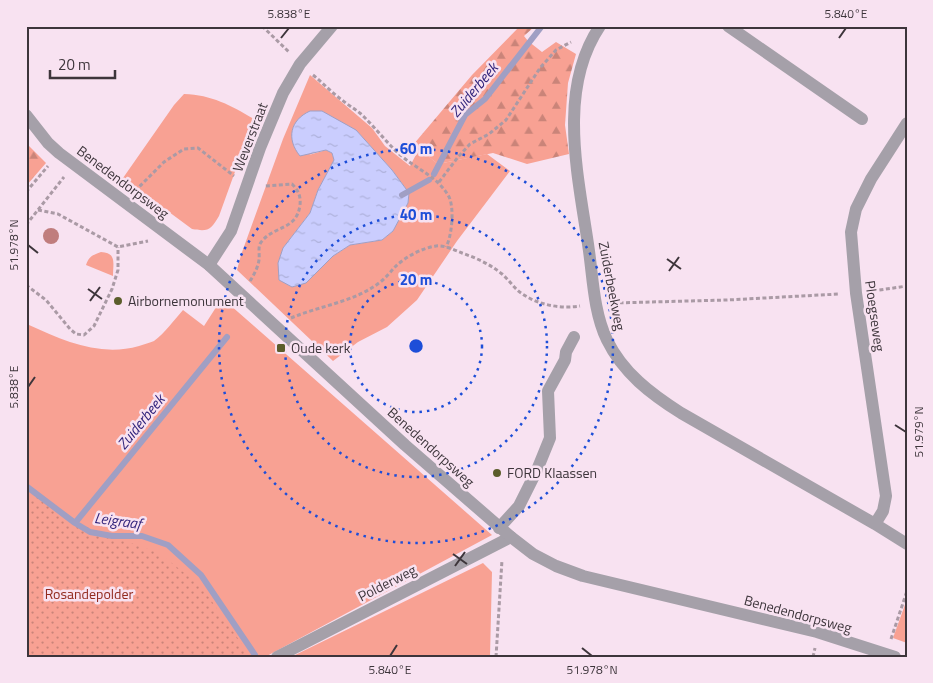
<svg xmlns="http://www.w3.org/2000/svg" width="933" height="683" viewBox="0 0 933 683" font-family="'Titillium Web',sans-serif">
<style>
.grass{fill:#f8a193;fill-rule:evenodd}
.forest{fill:url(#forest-firs)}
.park{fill:url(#park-dots)}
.water{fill:url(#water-ripples);stroke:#a09fc4}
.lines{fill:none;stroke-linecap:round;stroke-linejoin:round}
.stream{stroke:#a09fc4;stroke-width:6}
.path{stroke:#aa9aa5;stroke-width:3;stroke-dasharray:4 2.5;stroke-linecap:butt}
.service{stroke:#a5a0a9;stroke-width:12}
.minor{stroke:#a5a0a9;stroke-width:12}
.tertiary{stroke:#a5a0a9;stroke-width:12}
.tree{fill:#c07d7d}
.ticks{fill:none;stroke:#3d353b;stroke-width:2}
.ring{fill:none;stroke:#1d4ed8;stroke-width:2.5;stroke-dasharray:2.5 5}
.poi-dot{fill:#5b5d2b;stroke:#f8e2f1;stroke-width:2}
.labels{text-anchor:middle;stroke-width:5;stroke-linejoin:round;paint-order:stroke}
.street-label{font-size:14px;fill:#3d353b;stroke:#f8e2f1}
.poi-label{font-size:14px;fill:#3d353b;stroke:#f8e2f1;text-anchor:start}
.park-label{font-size:14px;fill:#922a1e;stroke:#f8e2f1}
.water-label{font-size:15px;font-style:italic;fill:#30237b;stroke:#f8e2f1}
.centre{fill:#1d4ed8;stroke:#f8e2f1;stroke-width:2.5}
.ring-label{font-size:15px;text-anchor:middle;font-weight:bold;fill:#1d4ed8;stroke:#f8e2f1;stroke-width:5;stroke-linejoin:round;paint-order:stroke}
.neatline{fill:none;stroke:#3d353b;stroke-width:2}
.ticks-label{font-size:12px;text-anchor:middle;fill:#3d353b}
</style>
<defs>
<pattern id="forest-firs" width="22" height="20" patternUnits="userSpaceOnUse" patternTransform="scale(1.25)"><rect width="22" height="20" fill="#f8a193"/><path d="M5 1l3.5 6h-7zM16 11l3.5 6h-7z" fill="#ca8479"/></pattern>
<pattern id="park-dots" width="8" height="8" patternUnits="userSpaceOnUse" patternTransform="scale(1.25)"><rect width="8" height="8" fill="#f8a193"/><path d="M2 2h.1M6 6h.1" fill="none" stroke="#ca8479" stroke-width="1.8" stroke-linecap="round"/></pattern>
<pattern id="water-ripples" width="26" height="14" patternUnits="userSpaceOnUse" patternTransform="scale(1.25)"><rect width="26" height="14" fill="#cacdfe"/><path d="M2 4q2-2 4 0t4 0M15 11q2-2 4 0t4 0" fill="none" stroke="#aeb1db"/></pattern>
</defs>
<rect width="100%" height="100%" fill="#f8e2f1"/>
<!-- grass -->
<path class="grass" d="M310,75L372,128L385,146L410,166L419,149L438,164L487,154L510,171L457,241L417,300L387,327L358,342L333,361L237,270L241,255L283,139ZM356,130L392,170L409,193L408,203L393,231L382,240L350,245L333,256L283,248L310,213L318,190L334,160L332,153L326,150L309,155Z
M184,94C212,95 230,105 254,119L219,216C211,230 208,232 192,229L123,178L174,105Z
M101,252C117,253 113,263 113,276L86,265C89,256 93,255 101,252Z
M222,298L492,535L265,657H26V327L29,325C64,341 100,357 139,346C144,344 150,343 154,341C165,333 174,320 183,310L204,326Z
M483,563L492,572L490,657H291Z
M907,599V643L893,638Z"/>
<!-- forest -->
<path class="forest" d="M520,26H535L524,36L528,41L542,52L556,42L576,54L568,83L565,125L569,154L527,164L493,153L438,164L413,145L472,75Z
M26,143L46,163L26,186Z"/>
<!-- park -->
<path class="park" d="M26,491L89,528L159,553L201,586L251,657H26Z"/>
<!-- water -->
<path class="water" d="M310,111H322L356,130L392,170L409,193L408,203L393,231L382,240L350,245L333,256L306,283L292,287L279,280L278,263L283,248L310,213L318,190L334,160L332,153L326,150L300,156C286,139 290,120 310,111Z"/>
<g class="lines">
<!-- stream -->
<path class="stream" d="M434,174L465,115L485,99L542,26
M402,195L429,180
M26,486L75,523L90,532L112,536H142L168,545L201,575L255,655
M75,523L227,337"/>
<!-- path -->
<path class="path" d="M262,26L289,52
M313,75C323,83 332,93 342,100C348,105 355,109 361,114C376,128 388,145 404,158C419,170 437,177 448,195C455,206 452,236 446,247
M439,182L458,157L470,144L489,134L506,120L540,68L556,50L571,42
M135,191L164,162L184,149L198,148L234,176
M26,192L48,166
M38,210L58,214L118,247L148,241
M26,225L64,177
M250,281C254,275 258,267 259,260C260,254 257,246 262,241C274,226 297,230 300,205C301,196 298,190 292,184L265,186
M26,285L46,300L70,329L76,334L84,335L94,326L112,289L118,270V247
M873,291L907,286
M613,303L727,300L839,294
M291,318C319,306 354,302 379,283C386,278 390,272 395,267C405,257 422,248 436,246C445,245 454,250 462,253C476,258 490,264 502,274C509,280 514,288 521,293C538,305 560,309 580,306
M891,639L907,591
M496,657L502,560
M813,657L815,648"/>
<!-- service -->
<path class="service" d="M499,528L519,506L537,470L550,438L548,391L565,360L566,352L574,337"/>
<!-- minor -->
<path class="minor" d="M600,26C556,91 579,179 589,251C593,280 594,313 607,340C623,373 651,394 681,413L875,524L907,544
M728,26L862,119
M209,265L231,231L260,148L283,93L300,64L332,26
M875,524L883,511L886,496L856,293L851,232L856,209L871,179L907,123
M277,657L511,537"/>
<!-- tertiary -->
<path class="tertiary" d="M26,115L48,143L59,153L209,265L405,445L511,537L533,554L556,566L583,576L817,632L895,657"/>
</g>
<!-- trees -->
<circle class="tree" cx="51" cy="236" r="8"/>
<!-- ticks -->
<path class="ticks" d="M281,38L289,28M839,38L846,28M28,245L38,253M667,259L681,269M669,271L679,257M88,289L102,299M90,301L100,287M28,387L35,377M895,425L906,432M453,554L467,564M455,566L465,552M582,648L592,656M390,656L397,645"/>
<!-- distance rings -->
<g class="ring">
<circle cx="416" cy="346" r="66"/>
<circle cx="416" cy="346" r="131"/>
<circle cx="416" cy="346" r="197"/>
</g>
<!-- markers -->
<g class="poi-dot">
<circle cx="118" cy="301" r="5"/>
<rect x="276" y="343" width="10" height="10" rx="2.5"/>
<circle cx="497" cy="473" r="5"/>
</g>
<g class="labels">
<!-- street labels -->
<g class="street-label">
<text transform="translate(250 137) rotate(-69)" y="5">Weverstraat</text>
<text transform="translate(123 182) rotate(37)" y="5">Benedendorpsweg</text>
<text transform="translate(612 286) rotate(79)" y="5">Zuiderbeekweg</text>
<text transform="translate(875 316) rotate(82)" y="5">Ploegseweg</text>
<text transform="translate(431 447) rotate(42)" y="5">Benedendorpsweg</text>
<text transform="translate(387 583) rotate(-27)" y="5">Polderweg</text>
<text transform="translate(798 614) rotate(15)" y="5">Benedendorpsweg</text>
</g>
<!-- poi labels -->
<g class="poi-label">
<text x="128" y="306">Airbornemonument</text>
<text x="291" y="353">Oude kerk</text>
<text x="507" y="478">FORD Klaassen</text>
</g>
<!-- park labels -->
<g class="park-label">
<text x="89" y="599">Rosandepolder</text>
</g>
<!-- water labels -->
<g class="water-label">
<text transform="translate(474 90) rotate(-50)" y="5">Zuiderbeek</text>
<text transform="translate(141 422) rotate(-51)" y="5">Zuiderbeek</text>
<text transform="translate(118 521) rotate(8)" y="5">Leigraaf</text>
</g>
</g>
<circle cx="416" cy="346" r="8" class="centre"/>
<g class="ring-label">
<text x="416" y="154">60 m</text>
<text x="416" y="220">40 m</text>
<text x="416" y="285">20 m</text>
</g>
<!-- border -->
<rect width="933" height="683" fill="none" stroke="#f8e2f1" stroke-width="55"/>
<!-- scale -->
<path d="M50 70v8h65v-8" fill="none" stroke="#3d353b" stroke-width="2.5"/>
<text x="58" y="70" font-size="15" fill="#3d353b" stroke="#f8e2f1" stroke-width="4" paint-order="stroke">20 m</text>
<rect x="28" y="28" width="878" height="628" class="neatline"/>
<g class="ticks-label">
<text x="289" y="18">5.838°E</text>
<text x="846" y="18">5.840°E</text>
<text transform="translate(14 245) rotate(-90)" y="4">51.978°N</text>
<text transform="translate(14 387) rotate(-90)" y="4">5.838°E</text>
<text transform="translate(919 432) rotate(-90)" y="4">51.979°N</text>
<text x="390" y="674">5.840°E</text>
<text x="592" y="674">51.978°N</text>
</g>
</svg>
